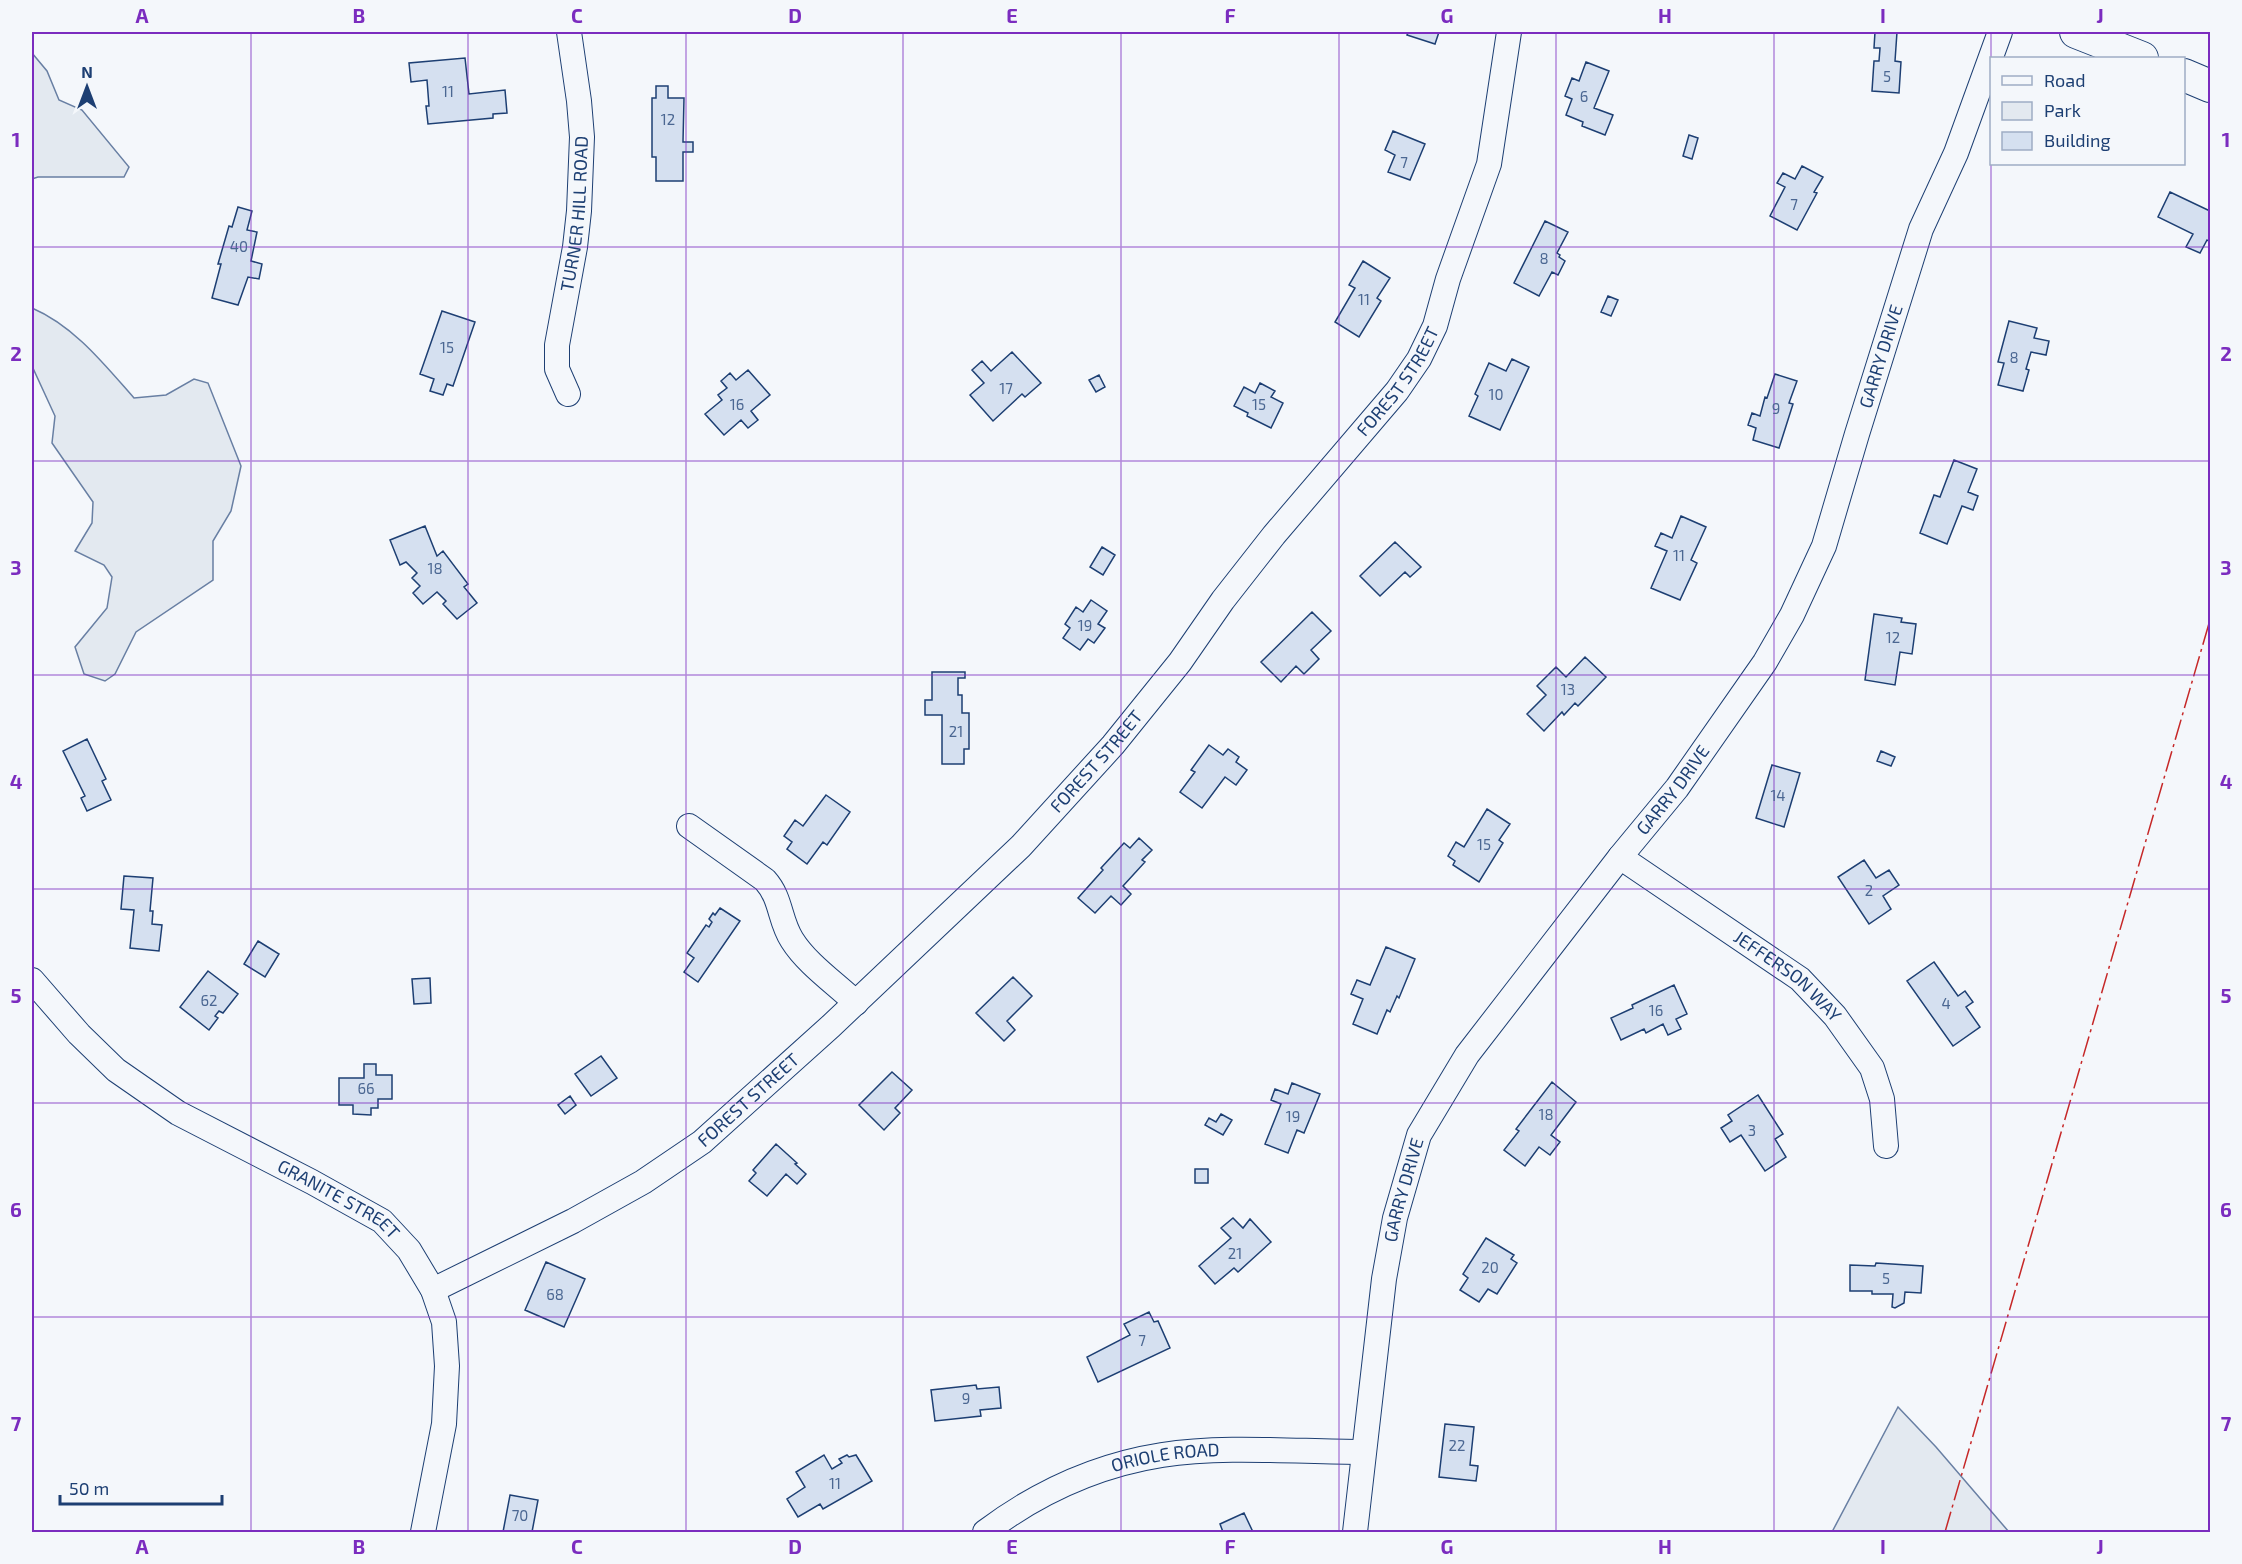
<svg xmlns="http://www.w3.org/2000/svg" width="2242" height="1564" viewBox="0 0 2242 1564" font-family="'Exo 2',sans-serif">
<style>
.green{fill:#e3e9f0;stroke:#687fa3;stroke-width:1.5}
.building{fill:#d5e0f0;stroke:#1d3f73;stroke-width:1.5}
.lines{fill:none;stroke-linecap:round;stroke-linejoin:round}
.minor-casing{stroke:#1d3f73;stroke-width:26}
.major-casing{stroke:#1d3f73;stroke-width:34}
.minor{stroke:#f4f7fb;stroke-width:24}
.major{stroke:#f4f7fb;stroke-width:32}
.power{stroke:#c62828;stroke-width:1.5;stroke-dasharray:21 4.5 3 4.5;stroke-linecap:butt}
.grid{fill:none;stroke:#7b2cbf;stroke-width:1.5;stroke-opacity:0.55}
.labels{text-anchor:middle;stroke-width:4.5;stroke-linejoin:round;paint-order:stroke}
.number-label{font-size:15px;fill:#4b6792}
.street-label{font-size:18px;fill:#1d3f73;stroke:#f4f7fb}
.neatline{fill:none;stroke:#7b2cbf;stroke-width:2}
.grid-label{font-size:20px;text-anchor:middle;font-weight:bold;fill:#7b2cbf}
</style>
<rect width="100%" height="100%" fill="#f4f7fb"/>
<!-- green -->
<path class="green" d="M32,53L47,71L59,100L82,110L129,167L124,177H38L32,179Z
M32,308C74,326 104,364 134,398L166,395L194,379L208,383L241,466L231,511L213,541V580L136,632L115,674L105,681L84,674L75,647L107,608L112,577L104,565L75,551L92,523L93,502L52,443L55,416L32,366Z
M1898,1407L1936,1447L2009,1532H1832Z"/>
<!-- building -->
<path class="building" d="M1408,32H1439L1435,44L1407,35Z
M1875,32H1897L1895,61L1901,62L1899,93L1872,91L1874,61H1879L1880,48H1874Z
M465,58L469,94L505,90L507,113L493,114V118L428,124L426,106H429L427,80L411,82L409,63Z
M1586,62L1609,71L1594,108L1613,115L1605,135L1582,126L1583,122L1566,115L1572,99L1565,96L1572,78L1579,81Z
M656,86H668V98H684L683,142H693V152H683V181H656V157H652V98H656Z
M1393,131L1425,144L1410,180L1388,172L1395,155L1385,150Z
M1689,135L1698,138L1692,159L1683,156Z
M1802,166L1823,177L1814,192L1817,193L1797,230L1770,216L1785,187L1777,183L1783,173L1795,179Z
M2170,192L2210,211V242L2207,240L2200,253L2186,247L2193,234L2158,217Z
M238,207L252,211L247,230L257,232L251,261L262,264L259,279L248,277L238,305L212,298L221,264H218L229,226L232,227Z
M1545,221L1568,232L1557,253L1560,255L1559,257L1565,261L1558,275L1552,272L1539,296L1514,283Z
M1363,261L1390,278L1377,298L1381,301L1359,337L1335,322L1355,288L1349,285Z
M1608,296L1618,300L1611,316L1601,312Z
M442,311L475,322L453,386L447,384L443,395L430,391L434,379L420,374Z
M2009,321L2037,328L2034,338L2049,341L2046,355L2031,352L2026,369L2029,370L2023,391L1998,385L2004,363L1998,362Z
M1012,352L1041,383L1025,397L1022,394L993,421L970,395L984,383L972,370L982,361L991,371Z
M1512,359L1529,367L1500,430L1469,416L1478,396L1475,394L1489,363L1506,371Z
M748,370L770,395L751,411L758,420L748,428L741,420L724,435L705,414L722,400L718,395L727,388L721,381L730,373L736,380Z
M1775,374L1797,381L1789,403L1793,404L1779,448L1753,440L1756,428L1748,425L1752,413L1760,416L1765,397L1767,398Z
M1099,375L1105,387L1096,392L1089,380Z
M1260,383L1275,391L1271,397L1283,403L1271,428L1247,416L1248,413L1234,406L1244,387L1255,393Z
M1954,460L1977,469L1968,492L1978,496L1973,510L1962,506L1947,544L1920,533L1934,495L1940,497Z
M1681,516L1706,527L1691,560L1697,563L1680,600L1651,588L1667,551L1655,546L1661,533L1672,538Z
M425,526L437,556L443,551L468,584L464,587L477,603L457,619L443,604L446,601L437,592L423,604L413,593L420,586L412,578L417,573L406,562L400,565L390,540Z
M1395,542L1421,567L1410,577L1405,572L1380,596L1360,576Z
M1102,547L1115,555L1103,575L1090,567Z
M1091,600L1107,611L1098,624L1105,628L1094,643L1088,639L1080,650L1063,638L1070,628L1065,624L1076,607L1083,612Z
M1312,612L1331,631L1311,650L1319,659L1304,674L1296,666L1281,682L1261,662Z
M1874,614L1902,618L1901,622L1916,624L1912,654L1900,652L1895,685L1865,680Z
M1585,657L1606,677L1578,706L1575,703L1564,715L1562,712L1544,731L1527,714L1546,695L1537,686L1556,667L1566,677Z
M932,672H965V678H958V695H962V713H969V749H964V764H942V715H925V700H932Z
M87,739L106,779L102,781L111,800L87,811L81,798L85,796L63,751Z
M1209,745L1223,755L1228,749L1239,757L1236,762L1247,770L1236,785L1225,777L1202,808L1180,792L1195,772L1191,770Z
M1881,751L1895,757L1891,766L1877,761Z
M1772,765L1800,773L1784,827L1756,818Z
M826,795L850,812L827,845L823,842L807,864L787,849L792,842L784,836L795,820L803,826Z
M1487,809L1510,824L1499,840L1503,843L1479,882L1453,865L1455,861L1448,856L1456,842L1464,847Z
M1139,838L1152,850L1142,860L1145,862L1123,886L1131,894L1121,905L1111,896L1095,913L1078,898L1103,870L1101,868L1124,843L1130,848Z
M1864,860L1876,878L1889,870L1899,885L1883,896L1891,909L1869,924L1838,877Z
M124,876L153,878L150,911H153L152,924L162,925L159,951L130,948L134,910L121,909Z
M720,908L740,921L698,982L684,972L694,958L687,953L706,925L709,927L712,922L709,919L713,913L715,915Z
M258,941L279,954L265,977L244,964Z
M1386,947L1415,959L1399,998L1397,996L1390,1012L1387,1010L1377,1034L1353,1024L1363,999L1351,994L1357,980L1370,985Z
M1934,962L1958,996L1965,991L1973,1002L1966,1007L1980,1027L1953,1046L1907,981Z
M208,971L238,994L223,1013L219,1011L215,1016L218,1018L209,1030L180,1007Z
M1013,977L1032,996L1007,1021L1015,1030L1004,1041L976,1013Z
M430,978L431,1003L414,1004L412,979Z
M1674,985L1687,1014L1676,1019L1681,1029L1668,1035L1663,1024L1646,1033L1644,1029L1621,1040L1611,1018L1633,1008L1632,1005Z
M601,1056L617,1078L591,1096L575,1074Z
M364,1064H376V1075H392V1099H378V1108H371V1115L353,1114V1105H339V1078H364Z
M892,1072L912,1090L895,1108L900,1113L884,1130L859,1105Z
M1552,1082L1576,1102L1551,1135L1560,1142L1550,1155L1539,1147L1525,1166L1504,1150L1519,1131L1516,1129Z
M1292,1083L1320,1094L1304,1133L1297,1130L1288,1153L1265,1144L1281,1104L1271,1100L1275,1089L1288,1094Z
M1758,1095L1783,1134L1775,1139L1786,1157L1765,1171L1741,1135L1730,1142L1721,1128L1732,1121L1728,1115Z
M570,1096L576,1105L565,1114L558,1105Z
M1221,1114L1232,1120L1223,1135L1205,1125L1209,1118L1216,1122Z
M776,1144L797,1163L795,1164L806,1174L797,1184L786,1174L767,1196L749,1181L756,1173L753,1170Z
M1195,1169H1208V1183H1195Z
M1233,1218L1243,1228L1250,1219L1271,1242L1238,1272L1234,1268L1215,1284L1199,1266L1231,1238L1221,1228Z
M1486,1238L1514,1255L1511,1259L1517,1263L1497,1294L1488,1289L1479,1302L1460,1290L1468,1278L1463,1274Z
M546,1262L585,1279L564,1327L525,1310Z
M1876,1263L1923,1266L1921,1293L1905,1292L1904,1303L1895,1308L1892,1307L1893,1294H1872V1291H1850V1265L1875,1266Z
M1149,1312L1154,1322L1158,1321L1170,1348L1098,1382L1087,1357L1130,1335L1124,1324Z
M976,1385L977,1389L999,1387L1001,1408L980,1410L981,1416L935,1421L931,1390Z
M1445,1424L1474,1427L1470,1465L1478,1466L1476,1481L1439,1477Z
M824,1455L832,1469L842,1463L839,1459L847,1455L849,1457L856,1455L872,1481L823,1509L820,1504L798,1517L787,1499L805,1487L796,1472Z
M510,1495L538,1500L532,1532H503Z
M1244,1513L1253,1532H1223L1220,1524Z"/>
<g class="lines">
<!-- minor casing -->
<g class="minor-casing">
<g id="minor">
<path id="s1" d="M568,394L557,369V345L575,247L579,211L582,137L579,101L569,32"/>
<path d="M689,826L765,880C782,899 779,920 792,940C807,964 835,983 856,1003"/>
<path id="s2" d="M1620,857L1800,979L1835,1016L1872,1068L1882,1099L1886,1146"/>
<path id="s3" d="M32,980L79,1034L116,1070L178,1113L312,1182L382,1221L409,1250L433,1290L444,1322L447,1366L444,1424L423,1532"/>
<path id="s4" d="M433,1290L573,1221L643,1182L702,1142L831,1026L1021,846L1113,745L1180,662L1223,600L1274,535L1397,391L1419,359L1435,326L1448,279L1489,164L1509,32"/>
<path id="s5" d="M985,1532C1037,1493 1098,1465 1162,1455C1224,1445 1299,1452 1362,1452"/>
<path id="s6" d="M1355,1532L1384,1279L1395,1218L1419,1135L1467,1055L1620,857L1677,788L1765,662L1792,615L1824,546L1857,434L1921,229L1956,153L2000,32"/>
</g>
</g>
<!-- major casing -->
<g class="major-casing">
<path id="major" d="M2076,32L2142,58
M2184,75L2210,86"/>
</g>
<!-- minor -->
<use href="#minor" class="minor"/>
<!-- major -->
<use href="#major" class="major"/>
<!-- power -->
<path class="power" d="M1945,1532L2210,620"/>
</g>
<!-- grid -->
<path class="grid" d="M251,32V1532M468,32V1532M686,32V1532M903,32V1532M1121,32V1532M1339,32V1532M1556,32V1532M1774,32V1532M1991,32V1532M32,247H2210M32,461H2210M32,675H2210M32,889H2210M32,1103H2210M32,1317H2210"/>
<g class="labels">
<!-- number labels -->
<g class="number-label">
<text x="1887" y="82">5</text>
<text x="448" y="97">11</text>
<text x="1584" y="102">6</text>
<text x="668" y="125">12</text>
<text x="1404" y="168">7</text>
<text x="1794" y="210">7</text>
<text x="239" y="252">40</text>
<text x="1544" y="264">8</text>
<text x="1364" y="305">11</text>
<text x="447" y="353">15</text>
<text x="2014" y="363">8</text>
<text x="1006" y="394">17</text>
<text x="1496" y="400">10</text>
<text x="737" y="410">16</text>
<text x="1259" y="410">15</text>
<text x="1776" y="414">9</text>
<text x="1679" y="561">11</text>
<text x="435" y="574">18</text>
<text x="1085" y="631">19</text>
<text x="1893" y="643">12</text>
<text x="1568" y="695">13</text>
<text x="956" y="737">21</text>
<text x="1778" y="801">14</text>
<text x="1484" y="850">15</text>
<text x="1869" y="896">2</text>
<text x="209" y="1006">62</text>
<text x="1946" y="1009">4</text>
<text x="1656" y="1016">16</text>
<text x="366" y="1094">66</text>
<text x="1546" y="1120">18</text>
<text x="1293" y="1122">19</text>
<text x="1752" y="1136">3</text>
<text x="1235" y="1259">21</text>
<text x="1490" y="1273">20</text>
<text x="1886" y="1284">5</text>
<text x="555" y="1300">68</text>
<text x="1142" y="1346">7</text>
<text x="966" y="1404">9</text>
<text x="1457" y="1451">22</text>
<text x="835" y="1489">11</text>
<text x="520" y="1521">70</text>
</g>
<!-- street labels -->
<g class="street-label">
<text dy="6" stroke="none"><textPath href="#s1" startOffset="184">TURNER HILL ROAD</textPath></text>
<text dy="6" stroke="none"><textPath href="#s6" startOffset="1318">GARRY DRIVE</textPath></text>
<text dy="6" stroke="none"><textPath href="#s4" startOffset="1342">FOREST STREET</textPath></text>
<text dy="6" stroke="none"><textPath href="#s4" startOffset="856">FOREST STREET</textPath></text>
<text dy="6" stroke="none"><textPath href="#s6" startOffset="832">GARRY DRIVE</textPath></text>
<text dy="6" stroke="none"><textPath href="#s2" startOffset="206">JEFFERSON WAY</textPath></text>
<text dy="6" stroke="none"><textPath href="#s4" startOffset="370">FOREST STREET</textPath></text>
<text dy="6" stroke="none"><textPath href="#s6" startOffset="346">GARRY DRIVE</textPath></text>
<text dy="6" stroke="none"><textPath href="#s3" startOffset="381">GRANITE STREET</textPath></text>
<text dy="6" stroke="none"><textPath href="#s5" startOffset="198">ORIOLE ROAD</textPath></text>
</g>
</g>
<!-- border -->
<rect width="2242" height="1564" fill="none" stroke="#f4f7fb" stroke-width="66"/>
<!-- legend -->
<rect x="1990" y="57" width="195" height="108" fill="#f4f7fb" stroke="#9eadc5" stroke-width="1.5"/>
<rect x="2002" y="76" width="30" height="9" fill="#f4f7fb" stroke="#9eadc5" stroke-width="1.5"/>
<text x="2044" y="87" font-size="18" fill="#1d3f73">Road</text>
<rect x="2002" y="102" width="30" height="18" fill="#e3e9f0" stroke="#9eadc5" stroke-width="1.5"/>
<text x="2044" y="117" font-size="18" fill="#1d3f73">Park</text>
<rect x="2002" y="132" width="30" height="18" fill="#d5e0f0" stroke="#9eadc5" stroke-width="1.5"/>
<text x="2044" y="147" font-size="18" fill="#1d3f73">Building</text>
<!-- north arrow -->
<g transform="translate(87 87)" stroke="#f4f7fb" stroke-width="4.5" paint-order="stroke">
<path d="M0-4.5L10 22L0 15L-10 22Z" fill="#1d3f73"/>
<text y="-9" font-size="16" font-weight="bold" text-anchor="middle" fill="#1d3f73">N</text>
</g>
<!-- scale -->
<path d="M60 1495v9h162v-9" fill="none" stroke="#1d3f73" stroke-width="3"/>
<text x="69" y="1495" font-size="18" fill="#1d3f73" stroke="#f4f7fb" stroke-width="4.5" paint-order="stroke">50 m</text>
<rect x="33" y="33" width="2176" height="1498" class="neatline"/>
<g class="grid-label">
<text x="142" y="23">A</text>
<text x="359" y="23">B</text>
<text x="577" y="23">C</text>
<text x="795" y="23">D</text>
<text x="1012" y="23">E</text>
<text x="1230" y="23">F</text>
<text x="1447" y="23">G</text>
<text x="1665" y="23">H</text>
<text x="1883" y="23">I</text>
<text x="2100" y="23">J</text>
<text x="16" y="147">1</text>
<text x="2226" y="147">1</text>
<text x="16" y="361">2</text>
<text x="2226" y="361">2</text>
<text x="16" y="575">3</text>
<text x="2226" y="575">3</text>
<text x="16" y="789">4</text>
<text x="2226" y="789">4</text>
<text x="16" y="1003">5</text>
<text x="2226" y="1003">5</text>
<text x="16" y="1217">6</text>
<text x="2226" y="1217">6</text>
<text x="16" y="1431">7</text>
<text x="2226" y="1431">7</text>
<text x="142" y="1554">A</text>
<text x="359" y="1554">B</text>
<text x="577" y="1554">C</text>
<text x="795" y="1554">D</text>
<text x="1012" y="1554">E</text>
<text x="1230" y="1554">F</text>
<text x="1447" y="1554">G</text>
<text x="1665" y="1554">H</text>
<text x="1883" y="1554">I</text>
<text x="2100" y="1554">J</text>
</g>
</svg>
